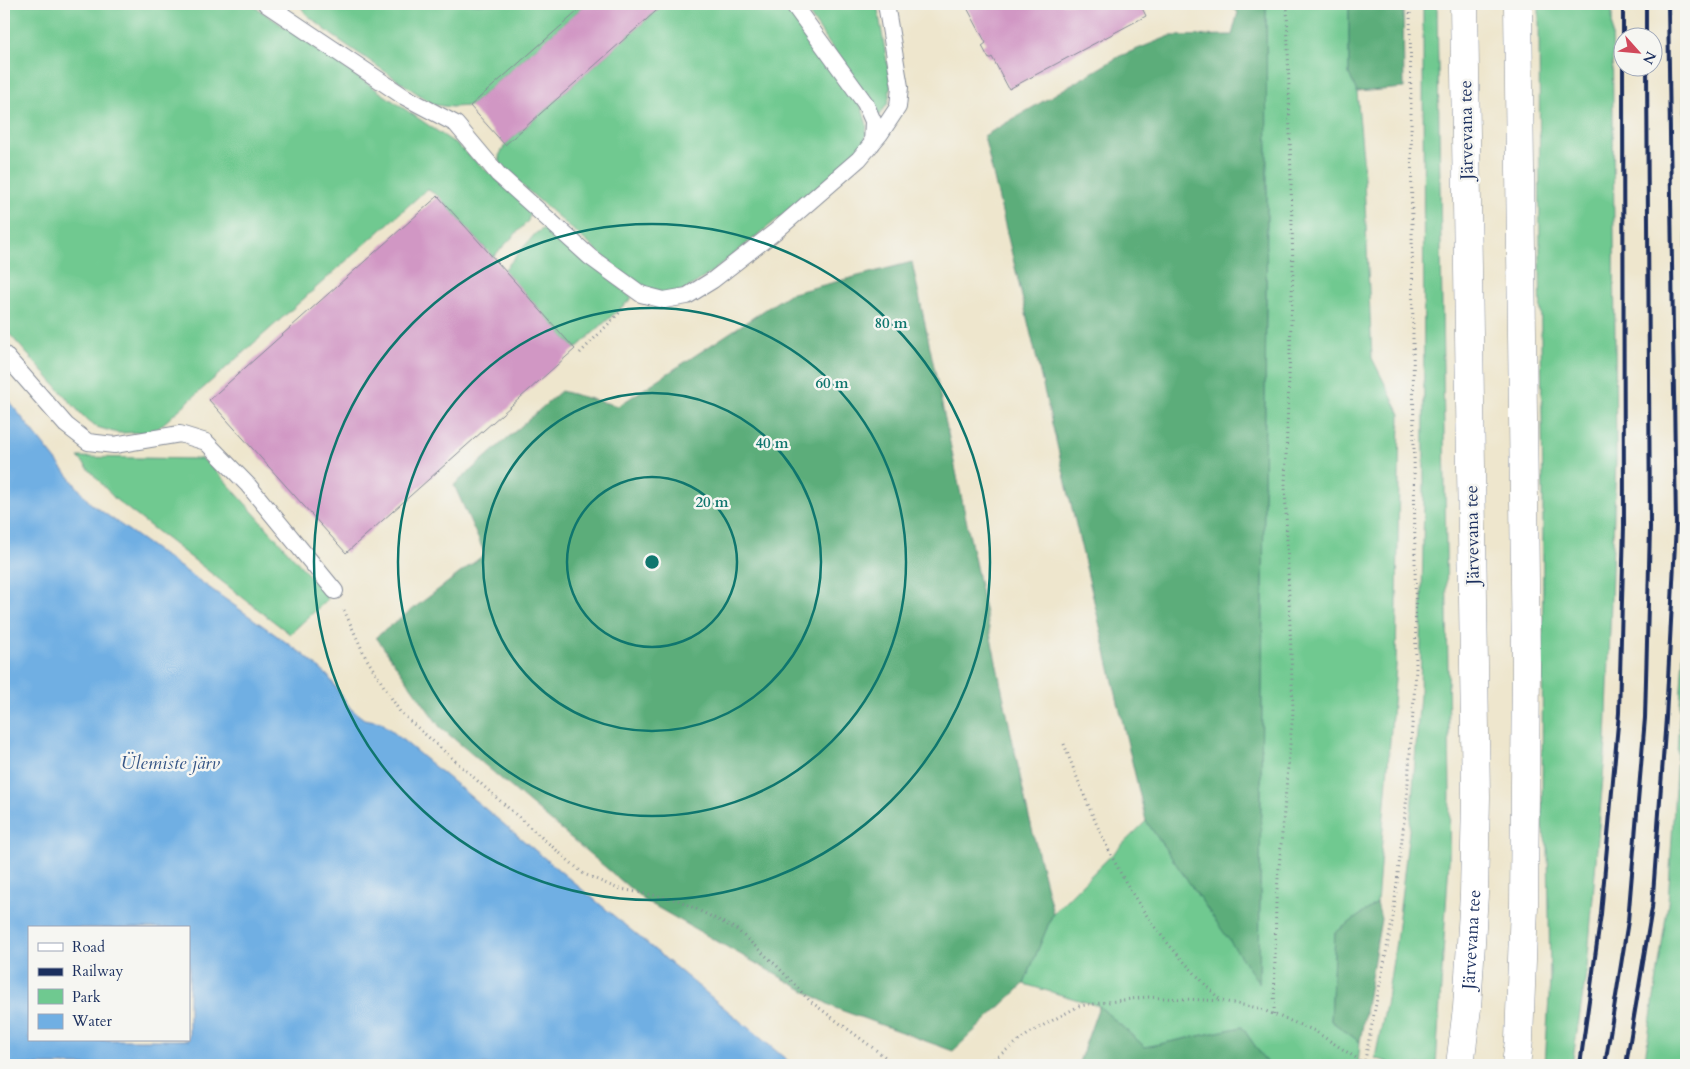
<svg xmlns="http://www.w3.org/2000/svg" width="1690" height="1069" viewBox="0 0 1690 1069" font-family="Cardo,serif">
<style>
.green{fill:#6fc990;stroke:#457c77}
.forest{fill:#5bad7a;stroke:#3b6e6c}
.water{fill:#70afe3;stroke:#466fa0;fill-rule:evenodd}
.building{fill:#d197c4}
.lines{fill:none;stroke-linecap:round;stroke-linejoin:round}
.lane-casing{stroke:#848a96;stroke-width:18}
.primary-casing{stroke:#848a96;stroke-width:29}
.path{stroke:#848a96;stroke-width:3;stroke-dasharray:1 4;stroke-linecap:butt}
.lane{stroke:#fff;stroke-width:16}
.primary{stroke:#fff;stroke-width:28}
.rail{stroke:#1b2f5e;stroke-width:4}
.ring{fill:none;stroke:#0f766e;stroke-width:2.5}
.labels{text-anchor:middle;stroke-width:5;stroke-linejoin:round;paint-order:stroke}
.street-label{font-size:18px;fill:#1b2f5e;stroke:#f6f6f2}
.water-label{font-size:19px;font-style:italic;fill:#355586;stroke:#f6f6f2}
.centre{fill:#0f766e;stroke:#f6f6f2;stroke-width:2.5}
.ring-label{font-size:15px;text-anchor:middle;font-weight:bold;fill:#0f766e;stroke:#f6f6f2;stroke-width:5;stroke-linejoin:round;paint-order:stroke}
</style>
<rect width="100%" height="100%" fill="#f6f6f2"/>
<filter id="ink" filterUnits="userSpaceOnUse"><feTurbulence type="fractalNoise" baseFrequency=".02" numOctaves="2"/><feDisplacementMap in="SourceGraphic" scale="10" xChannelSelector="R" yChannelSelector="G"/><feConvolveMatrix kernelMatrix="1 2 1 2 8 2 1 2 1" color-interpolation-filters="sRGB"/></filter>
<filter id="wash" filterUnits="userSpaceOnUse"><feTurbulence type="fractalNoise" baseFrequency=".0096" numOctaves="4" result="noise"/><feDisplacementMap in="SourceGraphic" scale="20" xChannelSelector="R" yChannelSelector="G"/><feGaussianBlur stdDeviation="1.12" result="paint"/><feColorMatrix in="noise" values="0 0 0 0 0 0 0 0 0 0 0 0 0 0 0 0 0 1.4 0 .05"/><feComposite in="paint" operator="in"/></filter>
<g filter="url(#wash)">
<rect width="100%" height="100%" fill="#eee6cd"/>
<!-- green -->
<path class="green" d="M4,4H251L456,144L531,209L528,221L493,257L438,196L427,189L154,432L117,433L97,427L82,415L4,328Z
M299,4H586L470,106L452,107L434,105L332,35L306,14Z
M664,4H786L862,108L867,125L865,144L850,161L708,275L685,290L662,296L641,289L502,168L499,156L505,145Z
M802,4H877L891,85L888,103L879,116Z
M1266,4H1349V74L1357,92L1363,158L1372,358L1400,414L1396,666L1377,903L1335,933L1331,1021L1360,1042L1358,1065H1268L1242,1027L1145,1047L1099,1006L1024,984L1053,913L1146,821L1259,982L1267,202Z
M1423,4H1437L1450,791L1449,861L1436,1065H1396L1375,1058L1386,1005L1396,941L1411,814L1420,694L1424,497Z
M1539,4H1612L1616,457L1606,742L1587,968L1572,1065H1545L1550,980L1548,848L1542,829L1543,496L1540,258Z
M1683,4H1686V272Z
M544,228H552L632,298L575,349L504,270L535,234Z
M78,457L202,459L212,466L323,591L328,599L290,634L115,499Z
M1686,606V1065H1644L1668,903Z"/>
<!-- forest -->
<path class="forest" d="M1227,4H1266L1267,202L1259,983L1146,821L984,136L1120,56L1170,36L1232,35L1238,12Z
M1349,4H1403L1404,88L1357,92L1349,74Z
M912,262L1027,809L1053,913L1024,984L953,1051L835,1008L644,900L440,727L376,637L485,554L454,485L561,391L618,406L789,294Z
M1377,903L1381,919L1360,1042L1331,1021L1335,933Z
M1099,1006L1145,1047L1242,1027L1268,1065H1078Z"/>
<!-- water -->
<path class="water" d="M4,395L90,503L304,655L328,676L351,709L364,719L381,722L793,1065H4ZM29,928H189V1040H29Z"/>
<g id="blocks">
<!-- building -->
<path class="building" d="M586,4H664L505,145L470,106Z
M965,4H1140L1146,16L1009,89L992,57L989,59L982,46L986,43Z
M438,196L575,349L346,553L209,400Z"/>
</g>
</g>
<g filter="url(#ink)">
<use href="#blocks" fill-opacity="0" stroke="#848a96" stroke-width="1"/>
<g class="lines">
<!-- lane casing -->
<g class="lane-casing">
<path id="lane" d="M266,4L403,96L456,124L498,174L590,257L641,294L664,300L687,296L713,280L776,231L859,159L880,134L898,107L900,87L886,4
M793,4L865,103L873,121L872,144
M4,354L66,425L88,442L114,445L180,434L206,442L248,485L335,591"/>
</g>
<!-- primary casing -->
<g class="primary-casing">
<g id="primary">
<path id="s1" d="M1460,1065L1467,1008L1474,894L1476,797L1464,4"/>
<path d="M1516,1065L1519,1040L1524,906L1526,664L1518,4"/>
</g>
</g>
<!-- path -->
<path class="path" d="M580,353L623,309
M344,610L365,656L400,712L533,830L584,874L616,888L678,900L736,929L777,966L810,1001L896,1065
M1064,744C1088,807 1114,872 1155,927C1175,954 1199,977 1221,1001
M1274,1014L1276,901L1293,711L1285,483L1293,270L1287,4
M986,1065L1031,1032L1079,1006L1146,997L1222,1001L1258,1008L1313,1030L1367,1065
M1364,1065L1393,917L1407,796L1416,669L1410,4"/>
<!-- lane -->
<use href="#lane" class="lane"/>
<!-- primary -->
<use href="#primary" class="primary"/>
<!-- rail -->
<path class="rail" d="M1623,4V38
M1646,4V38
M1580,1065L1601,914L1619,713L1624,526L1623,68
M1605,1065L1628,921L1645,718L1650,528L1647,68
M1626,1065L1652,908L1666,718L1676,524L1668,4"/>
</g>
</g>
<!-- distance rings -->
<g class="ring">
<circle cx="652" cy="562" r="85"/>
<circle cx="652" cy="562" r="169"/>
<circle cx="652" cy="562" r="254"/>
<circle cx="652" cy="562" r="338"/>
</g>
<g class="labels">
<!-- street labels -->
<g class="street-label">
<text transform="translate(1466 130) rotate(-91)" y="6">Järvevana tee</text>
<text transform="translate(1472 535) rotate(-91)" y="6">Järvevana tee</text>
<text dy="6" stroke="none"><textPath href="#s1" startOffset="126">Järvevana tee</textPath></text>
</g>
<!-- water labels -->
<g class="water-label">
<text x="170" y="769">Ülemiste järv</text>
</g>
</g>
<circle cx="652" cy="562" r="8" class="centre"/>
<g class="ring-label">
<text x="891" y="328">80 m</text>
<text x="832" y="388">60 m</text>
<text x="772" y="448">40 m</text>
<text x="712" y="507">20 m</text>
</g>
<!-- margin -->
<rect width="1690" height="1069" fill="none" stroke="#f6f6f2" stroke-width="20"/>
<!-- legend -->
<rect x="28" y="926" width="162" height="115" fill="#f6f6f2" stroke="#9ea6b7"/>
<rect x="38" y="943" width="25" height="8" fill="#ffffff" stroke="#9ea6b7"/>
<text x="72" y="952" font-size="15" fill="#1b2f5e">Road</text>
<rect x="38" y="968" width="25" height="8" fill="#1b2f5e" stroke="#9ea6b7"/>
<text x="72" y="976" font-size="15" fill="#1b2f5e">Railway</text>
<rect x="38" y="989" width="25" height="15" fill="#6fc990" stroke="#9ea6b7"/>
<text x="72" y="1002" font-size="15" fill="#1b2f5e">Park</text>
<rect x="38" y="1014" width="25" height="15" fill="#70afe3" stroke="#9ea6b7"/>
<text x="72" y="1026" font-size="15" fill="#1b2f5e">Water</text>
<!-- north arrow -->
<g transform="translate(1638 52) rotate(117)"><circle r="24" fill="#f6f6f2" stroke="#9ea6b7"/>
<path d="M0-4L9 19L0 12L-9 19Z" fill="#d1495b"/>
<text y="-8" font-size="14" font-weight="bold" text-anchor="middle" fill="#1b2f5e">N</text>
</g>
</svg>
